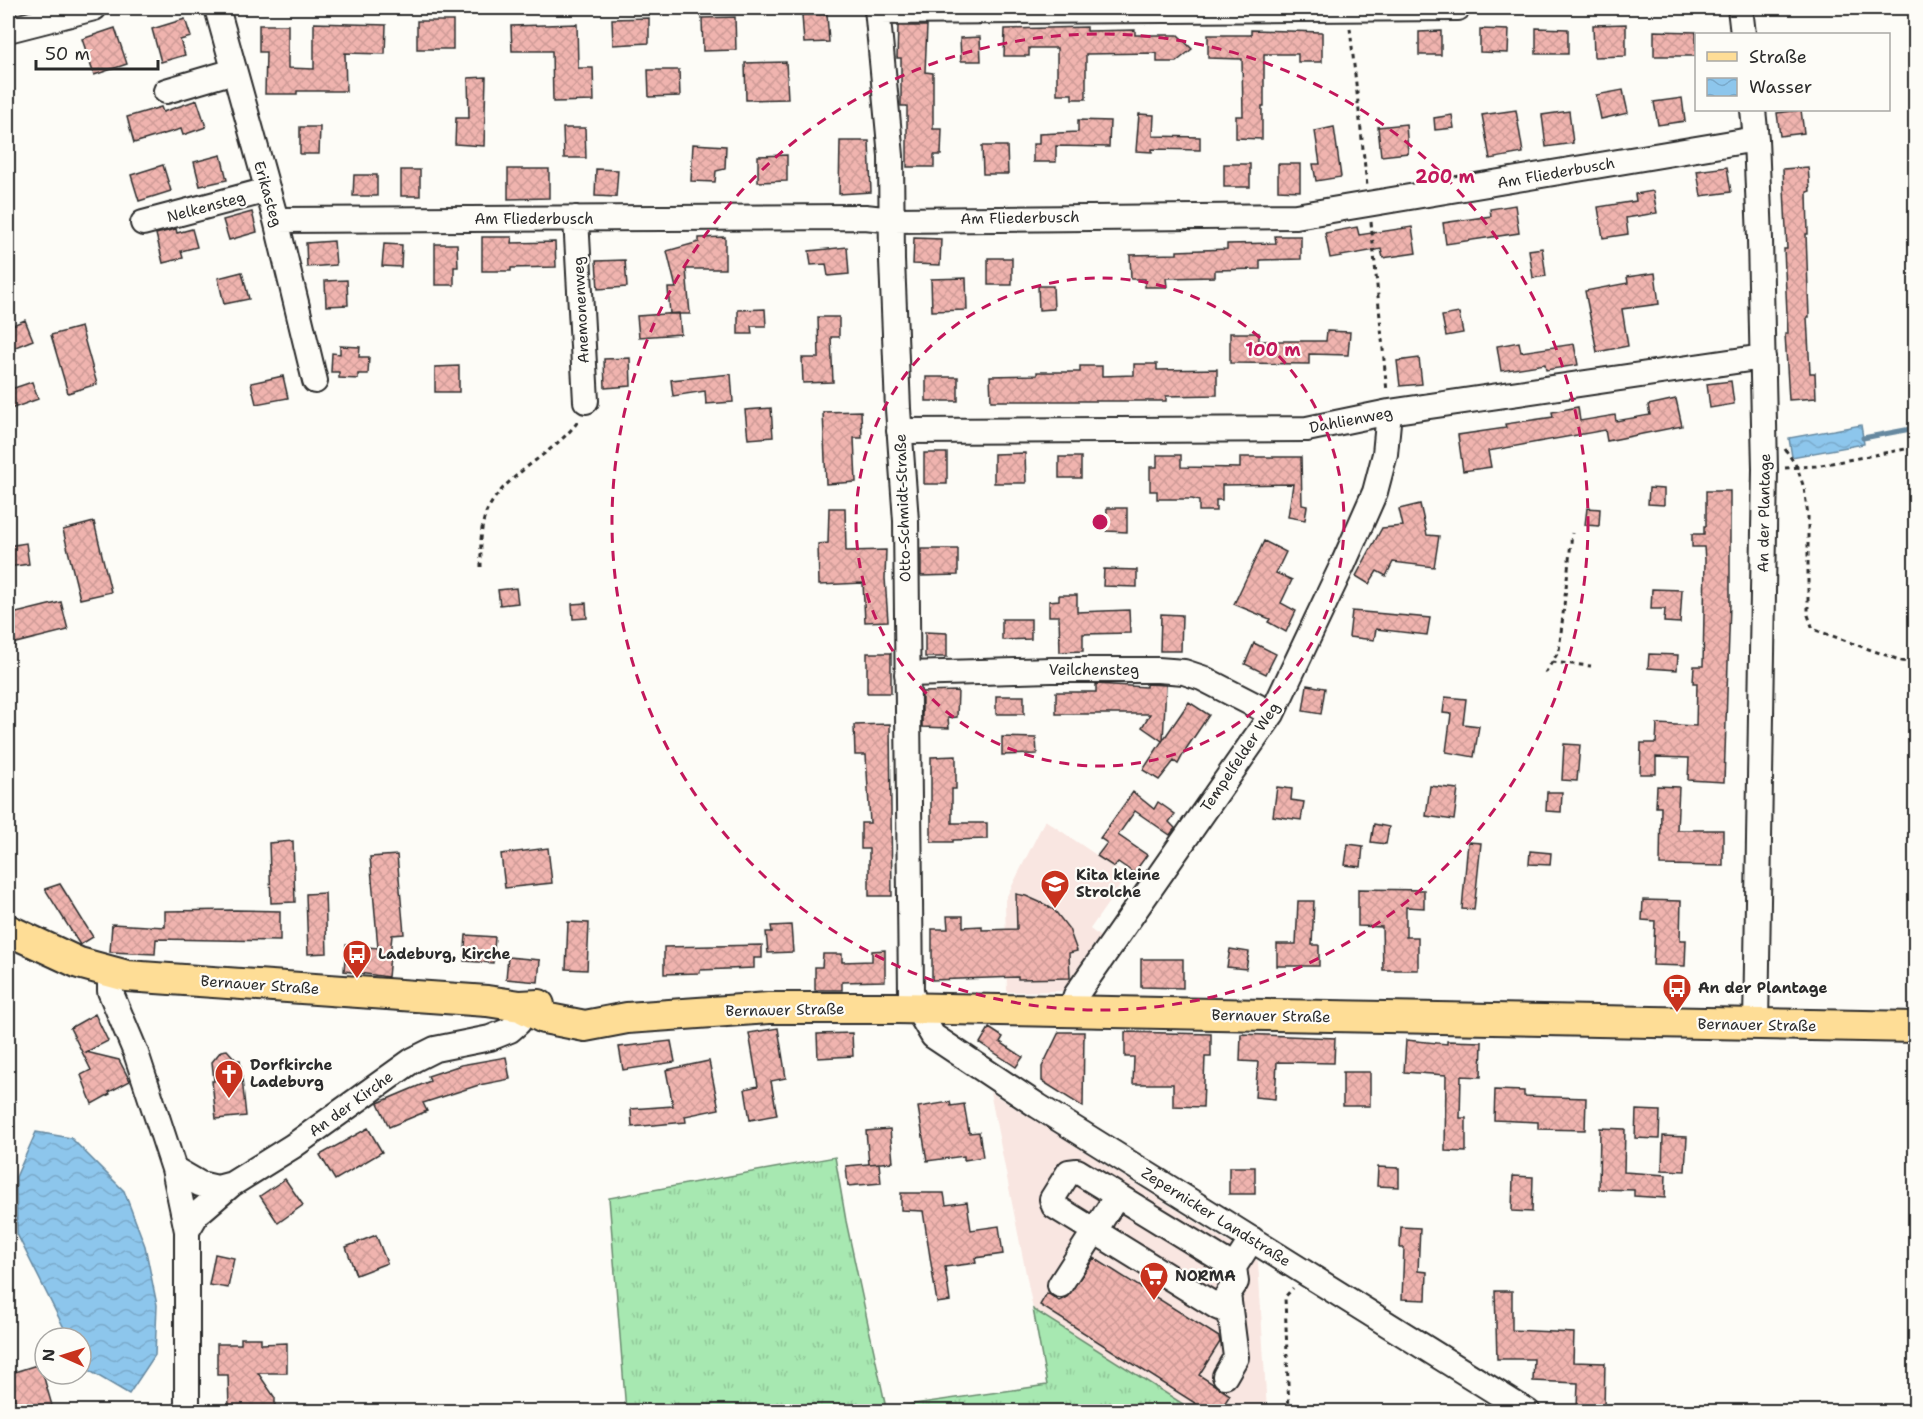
<svg xmlns="http://www.w3.org/2000/svg" width="1923" height="1419" viewBox="0 0 1923 1419" font-family="'Shantell Sans',sans-serif">
<style>
.built{fill:#f9e6e1}
.grass{fill:url(#grass-tufts);stroke:#698a6e;stroke-width:1.5}
.water{fill:url(#water-waves);stroke:#66889f;stroke-width:1.5}
.lines{fill:none;stroke-linecap:round;stroke-linejoin:round}
.stream{stroke:#66889f;stroke-width:5}
.building{fill:url(#building-cross-hatch);stroke:#2b2b2b;stroke-width:1.5}
.minor-casing{stroke:#2b2b2b;stroke-width:28}
.major-casing{stroke:#2b2b2b;stroke-width:34}
.path{stroke:#2b2b2b;stroke-width:3;stroke-dasharray:4.5 4.5;stroke-linecap:butt}
.minor{stroke:#fdfcf7;stroke-width:24}
.major{stroke:#fedd96;stroke-width:30}
.ring{fill:none;stroke:#c2185b;stroke-width:3;stroke-dasharray:10 8}
.labels{text-anchor:middle;stroke-width:4.5;stroke-linejoin:round;paint-order:stroke}
.street-label{font-size:15px;fill:#2b2b2b;stroke:#fdfcf7}
.poi-label{font-size:15px;font-weight:bold;fill:#2b2b2b;stroke:#fdfcf7;text-anchor:start}
.centre{fill:#c2185b;stroke:#fdfcf7;stroke-width:3}
.ring-label{font-size:18px;text-anchor:middle;font-weight:bold;fill:#c2185b;stroke:#fdfcf7;stroke-width:4.5;stroke-linejoin:round;paint-order:stroke}
</style>
<defs>
<pattern id="grass-tufts" width="24" height="20" patternUnits="userSpaceOnUse" patternTransform="scale(1.5)"><rect width="24" height="20" fill="#a7e8b1"/><path d="M3 7l-1-3M5 7V3M7 7l1-3M15 17l-1-3M17 17v-4M19 17l1-3" fill="none" stroke="#90c798"/></pattern>
<pattern id="water-waves" width="16" height="10" patternUnits="userSpaceOnUse" patternTransform="scale(1.5)"><rect width="16" height="10" fill="#8dc6ec"/><path d="M0 5q4-4 8 0t8 0" fill="none" stroke="#7aaacb"/></pattern>
<pattern id="building-cross-hatch" width="8" height="8" patternUnits="userSpaceOnUse" patternTransform="scale(1.5)"><rect width="8" height="8" fill="#f0b4af"/><path d="M0 0l8 8M0 8l8-8" fill="none" stroke="#ce9b97"/></pattern>
</defs>
<rect width="100%" height="100%" fill="#fdfcf7"/>
<filter id="ink" filterUnits="userSpaceOnUse"><feTurbulence type="fractalNoise" baseFrequency=".0167" numOctaves="2"/><feDisplacementMap in="SourceGraphic" scale="12" xChannelSelector="R" yChannelSelector="G"/><feConvolveMatrix kernelMatrix="1 2 1 2 8 2 1 2 1" color-interpolation-filters="sRGB"/></filter>
<g filter="url(#ink)">
<!-- built -->
<path class="built" d="M1045,820L1127,876L1090,929L1104,940L1068,991L1007,992L1005,900Z
M990,1092L1258,1261L1267,1411H1194L1033,1309Z"/>
<!-- grass -->
<path class="grass" d="M835,1157L846,1221L886,1408L1047,1385L1033,1309L1194,1411H626L609,1198Z"/>
<!-- water -->
<path class="water" d="M1861,425L1864,444L1792,457L1789,438Z
M36,1132L71,1138L124,1191L145,1246L157,1305L155,1355L129,1394L83,1367L81,1362V1338H69L17,1234L16,1177Z"/>
<g class="lines">
<!-- stream -->
<path class="stream" d="M1863,438L1916,428"/>
</g>
<!-- building -->
<path class="building" d="M827,14L829,42L804,43L802,15Z
M735,17L736,50L703,51L702,18Z
M649,18V43L613,45L612,19Z
M185,19L191,37L180,40L185,55L161,62L152,29Z
M417,21H453V49H417Z
M314,23L386,25L385,54L345,53L346,91H297V94H265L266,52H259V25H288V68L314,69Z
M577,24L578,68H593L594,101L553,102L552,51H512L511,26Z
M1626,24V56L1594,57L1593,25Z
M898,26H927L925,72L933,73V129H942L941,155H934V167H907V106H901V58H897Z
M1087,27V31L1135,30V35H1178L1192,49L1176,62H1157V53L1086,54V99H1072V94H1057V48H1029V56H1004L1005,29Z
M115,28L127,64L94,75L82,39Z
M1536,28L1568,29V54H1536Z
M1480,29L1509,30L1508,53L1480,52Z
M1251,30L1322,32V62H1298V54H1264V106H1262V139L1236,138V116H1243L1242,59L1208,58V35H1251Z
M1441,31V55H1419V32Z
M1654,31L1696,32V56H1654Z
M980,37L981,61H961L960,38Z
M786,62L788,99L746,100L745,63Z
M648,70H679L680,96L649,97Z
M486,77L484,146L455,144L456,118H469L468,78Z
M1623,90L1628,113L1601,119L1596,95Z
M1682,98L1685,121L1658,125L1654,102Z
M197,100L206,127L183,135L181,129L134,143L127,117L161,107L163,112Z
M1516,110L1523,153L1490,159L1482,115Z
M1801,110L1804,133L1780,136L1777,113Z
M1569,111L1573,143L1546,147L1542,115Z
M1139,114L1154,115L1153,136L1200,137V150L1152,149V152L1136,151Z
M1452,115L1454,128L1435,130L1434,118Z
M1078,120L1110,121L1109,147L1056,146V162H1033V144H1039V134L1078,132Z
M1406,124L1408,153L1381,156L1378,127Z
M300,127H320L319,154H300Z
M1334,127L1341,177L1316,181L1313,164H1320L1315,131Z
M563,128H585L586,158H564Z
M840,141H869L871,192L839,194Z
M693,144L726,146L725,169L716,171L715,182L691,181Z
M982,146H1007L1008,174H983Z
M221,155L227,180L200,186L194,162Z
M787,155V181L758,182V156Z
M1224,164H1250V187H1224Z
M1278,164H1300V191L1278,190Z
M163,165L171,191L139,201L131,175Z
M1727,167L1731,192L1701,196L1697,171Z
M1808,167L1810,191L1807,192L1808,234H1806L1809,317H1807L1810,373H1815L1816,398L1789,400L1785,334H1788L1784,249H1787L1783,169Z
M508,169H549V198L508,199Z
M596,169L618,170L616,197L595,196Z
M401,170H420V196H401Z
M354,175H377V196H353Z
M1653,191L1657,213L1626,218L1628,234L1603,238L1598,207L1636,201L1635,194Z
M1515,205L1519,233L1446,244L1443,223L1491,216L1490,209Z
M252,212L257,232L229,240L223,220Z
M1357,227L1359,235L1412,227L1416,253L1383,258L1381,249L1330,258L1325,233Z
M176,229L177,233L192,229L197,247L181,251L183,258L163,263L156,234Z
M1275,236H1301V259L1260,260V269L1215,270V277L1166,278L1167,287H1145V279H1131L1130,255L1177,254V251L1227,249V244L1276,243Z
M482,237H512L511,243L555,242L556,267L511,268V271H482Z
M725,237V269H686L690,314H670L668,288H676L667,251L699,242V238Z
M914,238L941,239L940,265L913,264Z
M334,241L336,265L307,267L306,243Z
M384,244L402,245L401,267L382,266Z
M435,244H457L458,267H454V285H435Z
M847,247L849,274L828,276L826,264L811,265L809,251Z
M1542,248L1546,276L1533,278L1529,250Z
M988,258H1012V285H988Z
M625,260L627,287L598,289L596,261Z
M242,272L249,299L224,304L218,278Z
M1655,273L1659,304L1622,309L1628,346L1597,352L1585,291L1628,283L1627,277Z
M966,278L967,310L932,311L931,279Z
M347,280L348,305L326,306L325,281Z
M1038,286H1053L1054,309L1039,310Z
M765,309L766,326H751L752,334H738V310Z
M679,313L681,334L639,337L637,316Z
M1459,313L1463,333L1446,336L1442,316Z
M818,317H839V337H831L833,382L803,383L802,358H819Z
M25,320L33,340L8,350V327Z
M81,327L97,384L68,393L51,335Z
M1327,331L1350,332L1348,355L1309,354V364L1230,363V333H1259V341H1326Z
M1519,342L1521,352L1574,344L1578,365L1546,370L1545,364L1501,371L1497,346Z
M340,346L360,347L359,357H369L368,374H358V379L339,378V372H331L332,353L340,354Z
M630,358L631,386L605,388L604,359Z
M1419,358L1422,384L1400,386L1397,361Z
M1134,364H1157V370L1217,369V395L1166,396V401H991L990,376L1037,375V372H1080V366H1102V376L1134,375Z
M459,366V392H435V367Z
M731,374L733,402L706,404L705,391L673,396L671,380Z
M283,376L288,398L256,404L251,383Z
M926,377H958V401H926Z
M1731,381L1734,404L1710,408L1707,384Z
M32,382L38,399L8,410V390Z
M1676,399L1682,426L1607,441L1605,430L1488,451L1491,467L1463,471L1458,435L1506,428L1505,424L1553,417L1552,412L1578,407L1580,421L1615,415L1616,421L1650,415L1648,405Z
M771,408L773,437L748,439L745,410Z
M861,411L862,438H854L856,482L826,484L823,412Z
M924,453H947V484H924Z
M1025,453L1026,483H994V454Z
M1157,455H1181V467L1240,468V457H1301L1302,505L1307,506L1305,520L1288,517L1293,484L1222,485V500H1216V511H1199V501L1192,499H1157V491H1150V467H1157Z
M1059,457H1081V478H1059Z
M1649,488L1664,489V505L1648,504Z
M1706,491H1730V604L1724,782L1688,780L1689,758L1656,757V774H1640L1641,743H1656L1657,724L1696,726L1697,683H1693L1694,666H1703L1705,560L1704,547H1692V534H1704V526H1706Z
M1420,504L1427,535L1439,536L1434,567L1393,562L1386,576L1377,571L1369,584L1356,576L1382,528L1403,526L1399,509Z
M829,508H845L846,551L886,550L885,578L888,621L865,622L863,583L819,585L818,544L828,543Z
M1107,508H1127V532L1106,531Z
M1587,508L1600,509L1599,526L1585,525Z
M94,522L111,592L80,599L63,530Z
M1264,541L1286,552L1276,573L1292,580L1281,603L1296,611L1286,632L1268,622L1270,619L1234,604Z
M26,543L29,564L8,567V546Z
M921,549H958V575L921,576Z
M1104,569L1137,570V587L1103,586Z
M516,588L518,603L500,605L498,590Z
M1652,589L1682,590L1680,623L1664,622L1665,609H1651Z
M1059,595H1077V612L1129,610L1130,633L1083,634V651L1060,652L1059,616H1049V601L1059,600Z
M61,602L68,630L8,645V615Z
M586,603L587,618L573,619L572,604Z
M1352,611L1430,618L1427,635L1376,629L1374,640L1349,637Z
M1161,614L1182,615L1181,651H1160Z
M1002,619H1031V639L1002,640Z
M925,632L947,633V657H925Z
M1254,643L1276,654L1266,674L1245,664Z
M867,653H891V693H867Z
M1649,654L1678,655L1677,670L1648,668Z
M1096,684L1146,687V684L1166,685L1163,740L1189,702L1209,715L1186,749L1178,764L1174,761L1159,780L1143,770L1162,741L1142,727L1150,714H1056V692H1096Z
M1307,685L1325,688L1321,714L1303,711Z
M958,691L957,717L948,718L949,728L922,727V692Z
M996,696H1024V714H996Z
M1445,697L1466,699L1463,724L1479,726L1474,757L1446,752L1451,714L1443,713Z
M890,724L892,896H869V849H861V823H870L866,755H855L854,725Z
M1002,737L1036,738L1037,754L1002,755Z
M1564,744L1580,745L1577,781L1562,780Z
M956,756V789H952V823H987V839L953,840V842H931V757Z
M1430,786L1458,789L1454,820L1426,816Z
M1657,786L1679,787L1677,830H1723V866L1660,865L1661,807H1656Z
M1277,787L1292,789L1291,800L1304,802L1301,820L1273,816Z
M1133,792L1154,809L1158,802L1175,814L1169,822L1175,828L1170,835L1135,811L1118,835L1147,855L1134,873L1118,862L1114,867L1097,856L1107,843L1100,838Z
M1547,792H1562L1561,812L1546,811Z
M1374,824L1389,827L1386,844L1371,842Z
M293,841L295,902L271,903L269,843Z
M1468,842L1481,843L1474,910L1462,909Z
M1348,844L1363,846L1361,867L1345,865Z
M548,848L552,883L505,888L501,854Z
M1530,851L1551,853L1550,865L1529,864Z
M397,855L404,934L392,935L388,977L344,971L346,945L378,948L370,857Z
M60,884L93,937L80,945L45,889Z
M1358,889L1424,890V908L1406,907V937H1418V970H1383L1382,927L1358,926Z
M325,893L327,953L308,954L306,894Z
M1016,894L1026,896L1046,905L1055,911L1069,929L1077,951L1069,953L1070,978L1018,979V977L932,980V929H948L947,916H963V927L982,926V930L1017,929Z
M1643,900L1681,901L1680,940H1686L1685,966L1653,965L1655,921L1642,920Z
M1298,901H1314L1312,945H1319V966H1277V944H1296Z
M235,910L280,911V941L156,939L155,954L110,952L112,924L165,927V911Z
M568,922L589,923L587,970L566,969Z
M791,925L793,952L768,953L766,932H772L771,926Z
M466,935L495,937L493,963L464,961Z
M762,945V958H754V968L700,970V973L664,974V947Z
M1230,949L1249,952L1246,969L1227,967Z
M885,950V981L842,982V990H815V967H822L823,954H842V962L872,961V951Z
M508,957L540,960L538,982L506,979Z
M1141,959H1183V988L1141,987Z
M95,1014L108,1041L86,1052L119,1060L130,1081L109,1092L110,1094L92,1104L81,1075L91,1070L70,1028Z
M778,1028L786,1078L771,1081L777,1115L750,1120L745,1089L758,1086L749,1033Z
M989,1028L1003,1037L1000,1042L1023,1057L1016,1067L980,1043Z
M1059,1032H1084L1083,1107L1042,1081V1067Z
M1125,1032L1211,1034V1057H1205L1203,1107L1173,1106V1084H1133L1134,1057H1125Z
M852,1033L853,1056L818,1058L817,1034Z
M1241,1034L1335,1038L1334,1063L1277,1062L1275,1099L1255,1097L1258,1062L1240,1061Z
M1406,1040L1447,1044V1041L1482,1042L1481,1077L1461,1076L1460,1118H1466V1152L1445,1151L1446,1075L1404,1072Z
M671,1041L675,1062L623,1070L619,1047Z
M227,1050L236,1060H240L246,1116L216,1119L212,1081H214L212,1062L221,1051Z
M506,1057L510,1079L479,1085L423,1103L427,1111L389,1127L378,1103L430,1081L428,1076L461,1065Z
M709,1061L719,1109L685,1116L686,1122L632,1127L631,1109L673,1106L666,1070Z
M1343,1072H1370V1106H1343Z
M1495,1090L1524,1091V1096L1586,1098L1585,1130L1538,1129V1122L1494,1120Z
M950,1102L951,1106L964,1104L969,1133L979,1132L983,1157L964,1160V1156L927,1161L918,1107Z
M1636,1110L1660,1111L1659,1139L1635,1138Z
M368,1128L382,1152L335,1180L320,1155Z
M1600,1128L1625,1129L1624,1172L1666,1175L1665,1198L1634,1196V1190L1599,1189Z
M890,1129L893,1162L869,1164L866,1131Z
M1663,1136L1687,1137L1685,1171L1662,1170Z
M879,1163L881,1183L848,1186L846,1166Z
M1229,1167H1255V1194H1229Z
M1378,1167L1399,1168V1187L1377,1186Z
M1513,1176L1533,1177L1532,1212L1512,1211Z
M285,1179L303,1205L278,1223L260,1196Z
M901,1193H944L946,1205L967,1202L971,1230L999,1226L1003,1254L975,1258L976,1263L945,1267L950,1301L937,1303L923,1211L901,1210Z
M1401,1227L1420,1228L1418,1271L1427,1272L1426,1300L1402,1299L1404,1248H1400Z
M376,1235L387,1263L356,1275L346,1247Z
M215,1254L234,1258L228,1288L209,1285Z
M1094,1258L1219,1337L1220,1342L1199,1375L1230,1395L1219,1412H1209L1040,1305L1047,1293L1059,1301L1067,1297Z
M1495,1291H1512V1330L1574,1333L1573,1362L1605,1363L1604,1408L1577,1407L1578,1383L1533,1381L1534,1359H1497Z
M241,1338H261V1344L287,1343V1373H258L275,1398V1405L270,1412H233V1408H229L228,1375H217V1344H241Z
M40,1364L53,1409L45,1412H18L8,1374Z"/>
<g class="lines">
<!-- minor casing -->
<g class="minor-casing">
<path id="minor" d="M217,8L276,220L315,381
M877,8L891,156L892,260L898,409L906,521L911,992L917,1009L933,1036L1038,1106L1528,1412
M1740,8L1743,34
M877,12L1458,8
M8,30L94,8
M166,91L234,71
M1753,110L1756,139L1760,239L1765,469L1756,1025
M576,218L586,401
M276,220L865,217L893,220L1296,216L1756,139
M143,223L268,190
M899,431L1307,429L1389,412L1763,357
M907,674L1052,670H1158L1184,672L1202,678L1272,714
M110,973V991L136,1053L174,1169L187,1231V1412
M1070,1012L1076,995L1272,714L1344,562L1375,492L1385,454L1389,412
M174,1169L200,1184L217,1188L232,1184L293,1146L413,1060L435,1049L490,1038L510,1030L518,1023L520,1006
M187,1231L197,1214L232,1184
M1234,1267L1236,1282L1219,1308L1054,1206L1052,1199L1069,1172L1077,1171L1234,1267L1252,1239
M1060,1285L1117,1196
M1225,1376L1236,1357L1228,1294"/>
</g>
<!-- major casing -->
<g class="major-casing">
<path id="major" d="M8,930L79,963L127,976L487,1001L520,1006L539,1005
M520,1006L544,1018L585,1026L627,1018L769,1008H895L1916,1027"/>
</g>
<!-- path -->
<path class="path" d="M1350,28L1367,186
M1371,222L1387,392
M1785,449L1797,467L1804,488L1808,515V615L1813,629L1902,661L1916,664
M1785,468L1816,466L1916,447
M481,567C481,548 479,524 489,507C510,470 555,454 579,420
M1552,662L1591,666
M1545,673L1559,651L1572,533
M1289,1412L1285,1297L1293,1288"/>
<!-- minor -->
<use href="#minor" class="minor"/>
<!-- major -->
<use href="#major" class="major"/>
</g>
</g>
<!-- distance rings -->
<g class="ring">
<circle cx="1100" cy="522" r="244"/>
<circle cx="1100" cy="522" r="488"/>
</g>
<!-- icons -->
<defs>
<g id="school-pin" transform="scale(1.5)"><path d="M0 17L-7.5 6A9.5 9.5 0 1 1 7.5 6Z" fill="#c8321e" stroke="#fdfcf7"/><path d="M0-5L7-2L0 1L-7-2ZM-4 1L0 2.5L4 1V4Q0 6-4 4Z" fill="#fff"/></g>
<g id="bus-pin" transform="scale(1.5)"><path d="M0 17L-7.5 6A9.5 9.5 0 1 1 7.5 6Z" fill="#c8321e" stroke="#fdfcf7"/><path d="M-5-6H5V4H4V6H2V4H-2V6H-4V4H-5ZM-3.5-4V0h7V-4ZM-3.5 1.2v1.5H-2V1.2ZM2 1.2v1.5H3.5V1.2Z" fill="#fff"/></g>
<g id="church-pin" transform="scale(1.5)"><path d="M0 17L-7.5 6A9.5 9.5 0 1 1 7.5 6Z" fill="#c8321e" stroke="#fdfcf7"/><path d="M-1.2-6h2.4v3.5h3.3v2.4h-3.3V6h-2.4V-.1h-3.3v-2.4h3.3Z" fill="#fff"/></g>
<g id="supermarket-pin" transform="scale(1.5)"><path d="M0 17L-7.5 6A9.5 9.5 0 1 1 7.5 6Z" fill="#c8321e" stroke="#fdfcf7"/><path d="M-6-5.5h2.5l.6 2H6L4.5 2H-2.5L-4.4-4H-6ZM-1.5 3.2a1.3 1.3 0 1 0 .1 0ZM3 3.2a1.3 1.3 0 1 0 .1 0Z" fill="#fff"/></g>
</defs>
<g fill-rule="evenodd">
<use href="#school-pin" x="1055" y="884"/>
<use href="#bus-pin" x="357" y="954"/>
<use href="#bus-pin" x="1677" y="988"/>
<use href="#church-pin" x="229" y="1074"/>
<use href="#supermarket-pin" x="1154" y="1276"/>
</g>
<g class="labels">
<!-- street labels -->
<g class="street-label">
<text transform="translate(1556 173) rotate(-10)" y="5">Am Fliederbusch</text>
<text transform="translate(268 194) rotate(74)" y="5">Erikasteg</text>
<text transform="translate(206 207) rotate(-15)" y="5">Nelkensteg</text>
<text transform="translate(1020 218) rotate(-1)" y="5">Am Fliederbusch</text>
<text x="534" y="224">Am Fliederbusch</text>
<text transform="translate(581 310) rotate(-93)" y="5">Anemonenweg</text>
<text transform="translate(1351 420) rotate(-11)" y="5">Dahlienweg</text>
<text transform="translate(903 508) rotate(-92)" y="5">Otto-Schmidt-Straße</text>
<text transform="translate(1764 513) rotate(-89)" y="5">An der Plantage</text>
<text x="1094" y="675">Veilchensteg</text>
<text transform="translate(1240 757) rotate(-56)" y="5">Tempelfelder Weg</text>
<text transform="translate(260 985) rotate(4)" y="5">Bernauer Straße</text>
<text transform="translate(785 1010) rotate(-1)" y="5">Bernauer Straße</text>
<text transform="translate(1271 1016) rotate(1)" y="5">Bernauer Straße</text>
<text transform="translate(1757 1025) rotate(1)" y="5">Bernauer Straße</text>
<text transform="translate(351 1104) rotate(-36)" y="5">An der Kirche</text>
<text transform="translate(1216 1217) rotate(32)" y="5">Zepernicker Landstraße</text>
</g>
<!-- poi labels -->
<g class="poi-label">
<text x="1076" y="880">Kita kleine<tspan x="1076" dy="17">Strolche</tspan></text>
<text x="378" y="959">Ladeburg, Kirche</text>
<text x="1698" y="993">An der Plantage</text>
<text x="250" y="1070">Dorfkirche<tspan x="250" dy="17">Ladeburg</tspan></text>
<text x="1175" y="1281">NORMA</text>
</g>
</g>
<circle cx="1100" cy="522" r="9" class="centre"/>
<g class="ring-label">
<text x="1445" y="183">200 m</text>
<text x="1273" y="356">100 m</text>
</g>
<!-- margin -->
<rect width="1923" height="1419" fill="none" stroke="#fdfcf7" stroke-width="30"/>
<rect x="15" y="15" width="1893" height="1389" fill="none" stroke="#2b2b2b" stroke-width="2" filter="url(#ink)"/>
<!-- legend -->
<rect x="1695" y="33" width="195" height="78" fill="#fdfcf7" stroke="#a9a8a5" stroke-width="1.5"/>
<rect x="1707" y="52" width="30" height="9" fill="#fedd96" stroke="#a9a8a5" stroke-width="1.5"/>
<text x="1749" y="63" font-size="18" fill="#2b2b2b">Straße</text>
<rect x="1707" y="78" width="30" height="18" fill="url(#water-waves)" stroke="#a9a8a5" stroke-width="1.5"/>
<text x="1749" y="93" font-size="18" fill="#2b2b2b">Wasser</text>
<!-- north arrow -->
<g transform="translate(63 1356) rotate(273)"><circle r="28" fill="#fdfcf7" stroke="#a9a8a5" stroke-width="1.5"/>
<path d="M0-4.5L10 22L0 15L-10 22Z" fill="#c8321e"/>
<text y="-9" font-size="16" font-weight="bold" text-anchor="middle" fill="#2b2b2b">N</text>
</g>
<!-- scale -->
<path d="M36 60v9h122v-9" fill="none" stroke="#2b2b2b" stroke-width="3"/>
<text x="45" y="60" font-size="18" fill="#2b2b2b" stroke="#fdfcf7" stroke-width="4.5" paint-order="stroke">50 m</text>
</svg>
